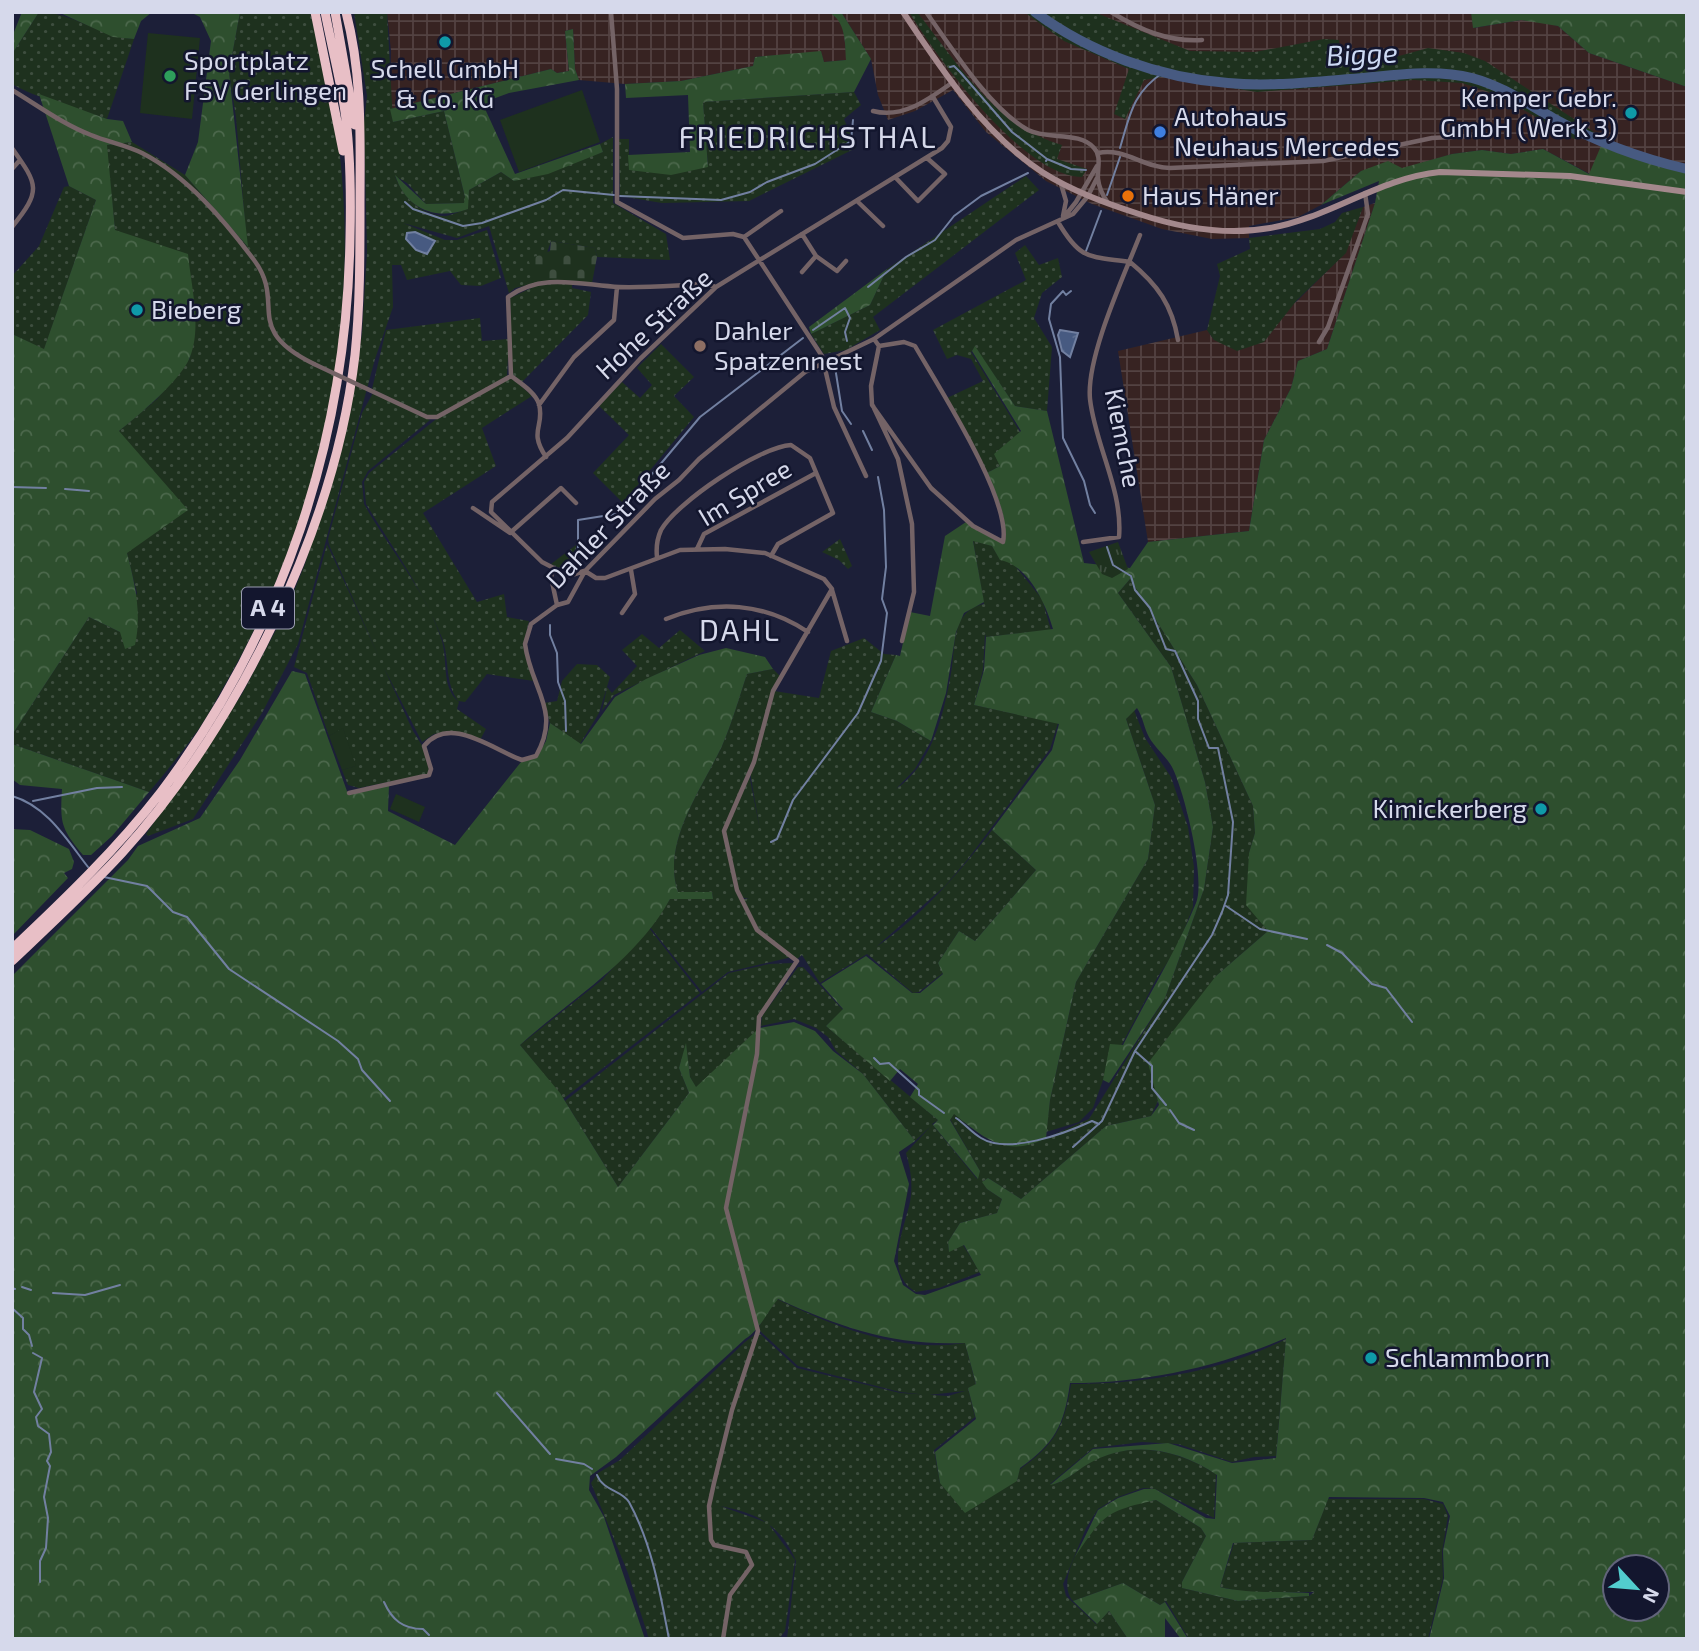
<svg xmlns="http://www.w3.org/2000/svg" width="1699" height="1651" viewBox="0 0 1699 1651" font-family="'Exo 2',sans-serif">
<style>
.industrial{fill:url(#industrial-grid)}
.grass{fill:url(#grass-dots)}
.forest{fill:url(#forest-crowns);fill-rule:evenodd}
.cemetery{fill:url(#cemetery-stones)}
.park{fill:url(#park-tufts)}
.pitch{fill:#1e311e}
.water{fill:url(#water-ripples);stroke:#7280a1;stroke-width:2}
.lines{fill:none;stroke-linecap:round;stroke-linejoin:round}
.stream{stroke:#7280a1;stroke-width:2}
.river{stroke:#475a81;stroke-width:10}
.street{stroke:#746366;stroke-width:4.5}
.secondary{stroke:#a3888c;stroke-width:6}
.highway{stroke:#e8bfc6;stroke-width:9}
.street-bridge{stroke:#746366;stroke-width:4.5}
.culture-dot{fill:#0f9aa8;stroke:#13162e;stroke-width:2.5}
.leisure-dot{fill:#2e9e5b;stroke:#13162e;stroke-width:2.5}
.shop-dot{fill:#3f7fe0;stroke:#13162e;stroke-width:2.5}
.food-dot{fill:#e8710a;stroke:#13162e;stroke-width:2.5}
.education-dot{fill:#8d6e63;stroke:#13162e;stroke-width:2.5}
.labels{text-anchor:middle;stroke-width:5;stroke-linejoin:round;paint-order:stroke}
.shield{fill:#13162e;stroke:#9c9eb2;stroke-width:2}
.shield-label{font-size:24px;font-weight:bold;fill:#d6d9eb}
.poi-label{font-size:26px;fill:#d6d9eb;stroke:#13162e;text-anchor:start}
.street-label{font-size:26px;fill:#d6d9eb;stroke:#13162e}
.water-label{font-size:28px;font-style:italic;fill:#cddaf4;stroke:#13162e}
.quarter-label{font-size:30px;letter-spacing:2px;fill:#d6d9eb;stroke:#13162e}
</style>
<defs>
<pattern id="industrial-grid" width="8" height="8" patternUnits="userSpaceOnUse" patternTransform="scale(1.75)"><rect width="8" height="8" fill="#372322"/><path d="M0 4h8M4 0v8" fill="none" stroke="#534242"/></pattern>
<pattern id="grass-dots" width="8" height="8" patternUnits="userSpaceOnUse" patternTransform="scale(1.75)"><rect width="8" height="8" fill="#1e311e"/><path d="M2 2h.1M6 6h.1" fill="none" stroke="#3e4e3f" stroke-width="1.8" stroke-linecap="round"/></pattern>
<pattern id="forest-crowns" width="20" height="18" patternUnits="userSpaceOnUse" patternTransform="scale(1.75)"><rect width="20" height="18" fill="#2e4f2e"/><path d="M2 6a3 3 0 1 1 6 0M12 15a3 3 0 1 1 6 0" fill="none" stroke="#4c684c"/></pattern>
<pattern id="cemetery-stones" width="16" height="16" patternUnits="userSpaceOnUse" patternTransform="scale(1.75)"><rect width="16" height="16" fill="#1e311e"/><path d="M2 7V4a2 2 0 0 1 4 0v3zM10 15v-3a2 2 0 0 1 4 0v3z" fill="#3e4e3f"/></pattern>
<pattern id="park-tufts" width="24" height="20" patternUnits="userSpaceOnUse" patternTransform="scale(1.75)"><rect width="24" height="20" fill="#1e311e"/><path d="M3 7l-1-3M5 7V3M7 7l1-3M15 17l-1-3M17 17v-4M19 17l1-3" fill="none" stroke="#3e4e3f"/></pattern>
<pattern id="water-ripples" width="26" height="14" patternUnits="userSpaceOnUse" patternTransform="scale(1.75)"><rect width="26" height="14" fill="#475a81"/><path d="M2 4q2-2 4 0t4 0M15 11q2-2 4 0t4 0" fill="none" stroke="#617193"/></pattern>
</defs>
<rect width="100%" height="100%" fill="#1c1f38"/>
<!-- industrial -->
<path class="industrial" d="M387,12H828L835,15L843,26L847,60L824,62L821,52L755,57L753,66L681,81L625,84L579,80L575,69L573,29L565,31L569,71L557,73L551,69L390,109L391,51Z
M841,12H1471L1474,28L1521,20L1541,22L1558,26L1589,53L1687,87V168L1602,146L1590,174L1543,149L1511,154L1482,150L1452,154L1402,169L1361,171L1321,205L1298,217L1249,226V238L1212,239L1162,229L1092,204L1046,181L986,132L953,90L915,111L888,120L878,95L871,59Z
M1375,203L1327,349L1298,361L1291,388L1264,440L1249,531L1148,542L1118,351L1207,330L1214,340L1296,302L1345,253L1363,207Z"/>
<!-- grass -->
<path class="grass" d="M39,12C72,12 99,36 134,39L107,119C80,109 35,98 12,84V54Z
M240,12H310L315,28C323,67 334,107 339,147C361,331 319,519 228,679C218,696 209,714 198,730C183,751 166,772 149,792L12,744V735L89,617L120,632L137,593L127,553L119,431L157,399L190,358L195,317L115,230L106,145L132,142L185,175L247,246L236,117L229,72Z
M354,12H387L393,122L444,111L465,197V203L426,204L407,183L395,176C402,196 422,217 446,216C452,215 461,211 467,209L469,190L501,172L514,181L603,152L600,144L613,137V203L666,234L670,260L597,257L595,248L551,241L537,283L515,288L509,293L489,226L457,238L403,223L445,240H457L487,230L501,278L481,286L461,285L450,271L407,280L401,265H392L393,307L375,359L298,644L262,713L193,819L148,836L146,834L242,694L286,611L305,564L343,436L362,334L367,252L364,123L367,96Z
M909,12H917C959,65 994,125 1062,145L1057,159L1087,169L1082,177C1024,177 938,59 909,12Z
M1024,12H1094L1190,51L1255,52L1324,39L1339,40L1341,60L1399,56L1428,48L1464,53L1485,61L1594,132L1574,139L1498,95L1462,83L1414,80L1257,92L1162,77L1144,80L1125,119L1114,114L1129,69L1064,41Z
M854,92L861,105L844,119L856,148L749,201L662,203L620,196L619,139H629V170L708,166L703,102Z
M1026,176L1039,190L873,317L880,330L846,350L824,354L811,334L870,305L887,269Z
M69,186L96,200L44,350L12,334V276L39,246L64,187Z
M1363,207L1346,253L1297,300L1264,342L1237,351L1214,340L1207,330L1220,276L1217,264L1250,249L1249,238L1320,229L1335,222L1342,213Z
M1025,245L1039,265L1058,258L1062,277L1042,293L1034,318L1052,347L1047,411L1015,406L975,347L971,352L1020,432L1000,466L987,473L947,398L983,381L971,359L957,355L947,359L933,330L1026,280L1015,253Z
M542,283H572V288L591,292L588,315L522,382L512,374L510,298Z
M480,318L482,341L509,339L507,376L442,415L428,416L372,389L386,330Z
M661,344L694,377L674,396L694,417L623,503L593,473L629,435L599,406L622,382L640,398L652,385L637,368Z
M511,377L532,396L482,428L496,466L423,513L477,602L504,594L507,617L529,621L524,643L534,681L487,674L465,702L458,701C444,681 450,659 442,638C423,590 393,548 366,504L364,482L369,473L435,420Z
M373,393L430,420L368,471L362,482L364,504C389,549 427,592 442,641C448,662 441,687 459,702L457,709L486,729L480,740L446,732L434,734L422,742L383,666L329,545L328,539L362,413Z
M840,539L852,566L848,569L839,560L822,552Z
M973,540L992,546L1000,559L1012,562L1042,599L1051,630L986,637L985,634L983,670L974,705L1058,723L1050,749L968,859L945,886L876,947C921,917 959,873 992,830L1036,870L975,941L959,931L938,963L943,973L919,992L913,993L867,954L820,983L802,955L797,959L763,937L742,899H749L741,897L738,889L725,832L749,774L760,830L750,772L774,691L819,698L831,651L864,638L884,654L896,655L871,712L897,721L931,741L915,769L896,789C932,764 944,714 951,673C954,657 953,639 959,624C964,613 972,606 984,604L985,610Z
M327,544L413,731L423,747L430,769L428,774L359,788L348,785L342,770L355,766L343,729L329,736L307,673L294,667Z
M1130,579L1197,685L1253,806L1255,833L1249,853L1268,931L1216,976L1151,1116L1106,1126L1021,1199L988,1178L983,1181L987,1189L1002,1199L997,1213L960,1223L948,1242L949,1251L963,1245L980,1272L939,1288L916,1292C883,1273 904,1230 910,1202C913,1185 911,1170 906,1153L930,1127L915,1141L863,1074L836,1051L828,1037L816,1028L794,1019L761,1026L762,1016L798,967H803L843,1010L826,1026L938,1120L932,1124L977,1179L980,1171L950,1119L954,1113L977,1135L992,1143L1046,1138L1089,1119L1165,998L1204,889L1213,827L1205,782L1171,667L1118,593Z
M680,630L705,651L614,695L602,711L607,687L612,693L637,666L622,650L642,634L659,648Z
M577,664L597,665L610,677L599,713L580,744L550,723L544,703L557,701L562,681Z
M773,669L781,677L772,691L752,763L724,827L736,890L756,931L792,957L728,972L702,992L650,927L670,899H713L712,892H678C661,843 702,789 722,746C732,723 739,698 747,674Z
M1134,710L1145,738L1171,777L1188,827L1194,867L1193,907L1177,948L1157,978L1103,1080L1093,1108L1079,1122L1046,1132L1050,1100L1076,982L1148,859L1155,805L1126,719Z
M649,928L700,993L563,1099L520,1045L602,980Z
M793,963L763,1009L758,1030L696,1088L690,1077L686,1046L679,1068L689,1093L618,1187L565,1101L729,973L769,964Z
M777,1299C835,1327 899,1353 965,1343L976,1385L968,1388L975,1417L934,1450L940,1483L1017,1481L1019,1470C1055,1444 1064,1428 1071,1384C1144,1384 1221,1372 1286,1339L1276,1456L1254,1457L1232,1462L1178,1444L1142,1442L1093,1448L1050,1484C1062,1485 1076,1471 1087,1464C1129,1439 1177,1449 1216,1474L1214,1518L1155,1489L1143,1488L1118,1497L1098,1509L1086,1528L1063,1584L1066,1596L1096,1624L1109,1611L1128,1639H787L796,1561C781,1525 757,1513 720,1506L768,1523L795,1560L785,1631L779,1639H723L731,1595L752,1566L747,1552L714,1546L746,1553L751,1565L729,1595L722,1639H649L628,1573L591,1483L598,1473L620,1460L745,1342L757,1333L732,1410L759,1333L797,1368L900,1393L948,1396L965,1391L928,1395L900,1392L798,1366L758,1329L767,1311Z
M1328,1499H1424L1443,1504L1448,1516L1442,1552L1443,1578L1428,1639H1189L1166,1601L1160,1605L1123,1583L1073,1601C1052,1578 1094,1517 1118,1508C1130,1503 1144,1502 1156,1500L1201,1528L1206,1536L1182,1582V1588L1238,1601L1309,1596L1314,1592H1244L1220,1587L1234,1543L1312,1540Z"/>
<!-- forest -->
<path class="forest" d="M22,12H39L12,54V37Z
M58,12H152L141,21L134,39L113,37Z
M190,12H240L229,72L248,247L185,175L198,142L211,41L200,17Z
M828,12H841L871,59L854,92L703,102L708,167L671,175L629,170L628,155L690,152L688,95L626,98L625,84L681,81L753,66L755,57L821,51L824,62L846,60C845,43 846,20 828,12Z
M1471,12H1687V87L1589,53L1558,26L1521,20L1473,28Z
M573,29L575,69L579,80L509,93L490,100L486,111L515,174L600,144L603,152L548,174L514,181L501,172L469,190L468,209C435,221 406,209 395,175L426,204L464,203L465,197L444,111L393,122L390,109L551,69L557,73L569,71L565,31Z
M39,94L107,119L123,121L132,142L107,145L115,230L188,254C191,286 202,326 190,357C181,380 139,415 119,431L188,510L127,553C135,584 142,613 135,645L125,649L120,632L89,617L12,735V334L44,349L96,200L69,186Z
M1601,146L1687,168V1639H1429L1444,1578L1443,1551L1450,1516L1443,1502L1424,1498L1329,1497L1312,1540L1233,1543L1220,1587C1249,1594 1279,1591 1309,1593V1596L1238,1601L1182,1588V1582L1206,1536L1201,1528L1156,1500C1106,1511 1103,1515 1075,1557L1098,1510L1118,1498L1144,1489H1155L1206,1518L1215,1519L1217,1475C1178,1449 1131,1439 1088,1464C1076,1471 1064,1483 1050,1485L1093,1449L1168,1443L1232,1463L1276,1458L1286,1338C1216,1367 1146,1383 1070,1383C1064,1426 1055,1443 1020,1468L1017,1481L965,1513L940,1483L935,1452L976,1419L968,1388L976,1384L965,1343C894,1346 842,1328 778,1299C766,1313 761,1329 745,1339L616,1457L590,1476L589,1490L604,1517L645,1639H12V976L128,860L138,846L200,818L240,760L292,671L305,674L348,794L389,785L388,811L455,845L521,762L537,757L546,741L550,723L581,744L615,697L646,679L699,655L726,648L765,657L773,669L747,674C739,698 732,723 722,746C702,789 661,843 678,892H712L713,899H670C635,962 572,998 520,1045L560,1093L618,1187L689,1093L679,1068L686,1043L690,1077L696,1087L759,1028L794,1022L815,1031L833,1051L863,1074L915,1141L899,1152L909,1184L894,1261L903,1285L916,1294L925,1295L981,1275L964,1245L949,1252L948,1242L960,1223L997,1213L1002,1199L987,1189L982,1182L988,1178L1021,1199L1106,1126L1151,1116L1159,1105L1148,1063L1216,976L1268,931L1246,905L1249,853L1255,833L1253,806L1197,685L1130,579L1118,593L1171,667L1205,782L1213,827L1204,889L1165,998L1109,1083L1103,1080L1110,1044L1123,1045C1147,997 1176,952 1196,903C1206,879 1184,790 1172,767C1166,756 1155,748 1149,737C1144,728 1143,717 1137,708L1126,719L1155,805L1148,859L1076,982L1050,1100L1046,1138C1006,1159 983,1137 954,1114L950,1120L980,1171L978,1179L933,1125L938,1120L910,1097L918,1084L900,1069L890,1081L826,1026L843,1009L821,984L866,956L912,993H920L943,974L938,963L959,931L975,941L1036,870L992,830L1052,750L1059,724L974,705L984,670L986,637L1053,629C1046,604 1028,565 1000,560L992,546L973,541L984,602L964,613L956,632L946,693L931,741L897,721L871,712L896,655L900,656L910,612L930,616L945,536L966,522L1004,543C1009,519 996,494 987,473L1000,466L994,454L1021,431L972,351L975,346L1015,406L1047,411L1084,563L1130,568L1148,542L1249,531L1264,440L1291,388L1298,361L1327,349L1375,203L1379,181L1321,205L1361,171L1388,161L1402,168L1452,154L1482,150L1511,154L1543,149L1589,174ZM1615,1567H1657V1609H1615Z
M887,269L870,305L811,334L809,327Z
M12,744L149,792L112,836L91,855H83C61,828 60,824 62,789L20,785L12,779Z
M12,829L30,830L69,849L74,862L72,869L64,873L68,878L12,936Z
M1123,1583L1160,1605L1165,1602L1188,1639H1181L1165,1618V1639H1128L1109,1611L1097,1624L1073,1601Z"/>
<!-- cemetery -->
<path class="cemetery" d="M551,241L595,248L597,257L592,283H537L528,259L550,251Z"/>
<!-- park -->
<path class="park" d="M1118,542L1128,569L1112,578L1102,574L1089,552Z
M576,545L575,572L570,573L551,564Z"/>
<!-- pitch -->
<path class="pitch" d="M148,33L200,38L192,119L140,113Z
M582,90L600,142L519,172L500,120Z
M343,728L356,766L342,770L329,736Z
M396,794L425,807L419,822L390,809Z"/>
<!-- water -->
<path class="water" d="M415,232L435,241L427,254L416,250L406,239L407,233Z
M1060,330L1078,333L1070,357L1062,351L1058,335Z"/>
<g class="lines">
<!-- stream -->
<path class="stream" d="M950,67L954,66L960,72L1012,132L1047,159
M1120,148C1130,114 1133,92 1164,72
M1046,161L1047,159L1071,169L1086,170
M1107,195L1120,157
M620,196L721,200L750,192L767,182L815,164L851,141L853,120
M405,202L413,209L463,226L482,223L546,200L563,190L614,195
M1086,251L1101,211
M868,287L906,257L935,240L954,216L981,196L1028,173
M1071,291L1066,295L1063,291L1051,304L1049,319L1060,357L1063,438L1084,481L1090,505L1095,513
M813,330L845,308L850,318L845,332L847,341
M835,367L842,411L851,424
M863,431L872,450
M12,487L46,488
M65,489L89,491
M578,555V520L616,514L622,510L700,417L803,338
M550,625V635L557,653L558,682L565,701L566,731
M12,796C47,806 67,840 88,867
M33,801L97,788L122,787
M771,842L777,839L793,800L858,713L881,661L887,613L882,599L886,567L884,510L878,477
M104,877L147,886L173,912L187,917L229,969L338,1041L358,1059L362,1070L390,1101
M1226,906L1260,929L1307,939
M1327,945L1342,953L1372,984L1386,988L1412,1022
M1135,1051L1152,1066V1088L1166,1105
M874,1058L880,1064L889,1063L919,1090V1095L944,1113
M1170,1110L1179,1123L1194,1130
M956,1118C965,1124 972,1133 981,1138C1008,1155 1066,1133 1092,1121L1099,1124
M1073,1147L1102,1121L1135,1051L1212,935L1222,912L1228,895L1233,822L1218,748H1209L1198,719V701L1175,651L1166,649L1150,608L1135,590L1131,576L1113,565L1107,547
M22,1287L31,1290
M12,1288L15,1289
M53,1293L85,1295L120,1285
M12,1308L23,1318V1329L29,1335L32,1346
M33,1353L42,1358L34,1392L42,1409L36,1417L38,1426L49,1434L51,1452L47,1461L50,1466L44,1497L48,1518L46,1548L40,1561V1582
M497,1393L550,1454
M556,1459L584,1464L592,1469
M597,1475C603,1491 622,1490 629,1502C652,1544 660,1592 669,1639
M384,1602C392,1620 403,1629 423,1629L429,1635"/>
<!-- river -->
<path class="river" d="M1035,12C1090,53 1160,78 1228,83C1268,87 1310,82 1350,79C1390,76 1433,68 1472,78C1502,86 1526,103 1553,118C1596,142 1639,158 1687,169"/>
<!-- street -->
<path class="street" d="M611,12L617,89V202L683,238L733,234L744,237L822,356L834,407L866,476
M926,12C952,48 989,108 1028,130C1047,140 1080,131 1094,148C1102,156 1097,169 1098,179C1099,188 1103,196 1108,203
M1111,12C1140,30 1168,42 1202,40
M12,90C37,105 64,125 91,135C108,142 126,145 142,153C187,176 224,220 254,260C287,304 241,328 314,364
M873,111C903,119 929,99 953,82
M12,148C38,185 42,190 12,227
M1098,153C1124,147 1144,168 1170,168L1323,161L1432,138L1470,136
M12,169L20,160
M895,177L918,201L945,174L927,158
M1061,184L1066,201L1063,216
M857,201L883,226
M1064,217L1076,202L1097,166
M1058,222C1081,261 1089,256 1130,262
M802,234L816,256L837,271L846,261
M744,237L781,211
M1130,262C1158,285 1172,305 1178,340
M802,272L816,256
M874,339L879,346L904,342L915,346C938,386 1012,500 1003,542L973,526L931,488L872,405L871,386L879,346
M1319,342L1328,327L1368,214L1365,193
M511,376L508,297C542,272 581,285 619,287C648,288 677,285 706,284L716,287
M511,376C520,383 535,392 539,404C545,427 528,430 546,457
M363,387L427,417H437L511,376
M539,405L574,357L614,320L617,287
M873,406L898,459L912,524L914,592L902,641
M473,508L510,533L561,488L576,503
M1083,542L1119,537C1123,490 1095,445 1090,399C1086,357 1124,276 1140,235
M697,549L704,534L816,473
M657,557C656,548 657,539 661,530C677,502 759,447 791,445L810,458L833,513L778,544L771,556
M553,570L551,577L557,605
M584,571L569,576L542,562L491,512L492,502L567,438L640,359L716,287L942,148L948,141L951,127L933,97
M585,571L596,578H605L680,550L725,549L765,553L824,579L832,589L773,691L754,762L724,831L737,890L757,930L797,961L759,1017L757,1054L726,1208L758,1331L732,1410L714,1483L709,1506L711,1540L714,1545L746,1552L752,1565L730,1595L723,1639
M832,590L847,641
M622,613L635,594L631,570
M666,619C715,599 765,603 808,632
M349,793L429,775L431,769L424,746C450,714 493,750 522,760L536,756C562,710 531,690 525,644L531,624L557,605L568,602L585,571L655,499L679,480L699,459L805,372L874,339L1016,240L1073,214L1088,196L1097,178"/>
<!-- secondary -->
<path class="secondary" d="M903,12C941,69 984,134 1042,172C1072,191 1105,203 1139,214C1181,228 1225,236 1270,228C1329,218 1379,178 1440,172L1570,176L1687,192"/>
<!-- highway -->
<path class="highway" d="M315,12L343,151
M335,12L355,125
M12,949C64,900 117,849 161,792C283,630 347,439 350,237C351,194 351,149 344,105C339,74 331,43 325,12
M12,961C49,926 87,891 122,853C238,725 335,528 355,355C360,306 360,256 360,207C360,141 363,77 346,12"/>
<!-- street-bridge -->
<path class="street-bridge" d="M314,364L363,387"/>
</g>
<!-- markers -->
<g class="culture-dot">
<circle cx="445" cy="42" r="7"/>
<circle cx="1631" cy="113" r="7"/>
<circle cx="137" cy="310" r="7"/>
<circle cx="1541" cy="809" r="7"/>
<circle cx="1371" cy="1358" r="7"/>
</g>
<circle class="leisure-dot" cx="170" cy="76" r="7"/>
<circle class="shop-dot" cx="1160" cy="132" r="7"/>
<circle class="food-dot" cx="1128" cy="196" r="7"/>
<circle class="education-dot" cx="700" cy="346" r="7"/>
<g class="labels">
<!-- shield labels -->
<rect class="shield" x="242" y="587.5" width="52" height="41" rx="5"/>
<g class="shield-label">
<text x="268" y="616">A 4</text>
</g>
<!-- poi labels -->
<g class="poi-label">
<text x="184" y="70">Sportplatz<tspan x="184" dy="30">FSV Gerlingen</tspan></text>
<text x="445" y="78" text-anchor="middle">Schell GmbH<tspan x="445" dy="30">&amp; Co. KG</tspan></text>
<text x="1617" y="107" text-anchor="end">Kemper Gebr.<tspan x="1617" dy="30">GmbH (Werk 3)</tspan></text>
<text x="1174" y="126">Autohaus<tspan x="1174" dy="30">Neuhaus Mercedes</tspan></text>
<text x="1142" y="205">Haus Häner</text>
<text x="151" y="319">Bieberg</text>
<text x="714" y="340">Dahler<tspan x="714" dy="30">Spatzennest</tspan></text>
<text x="1527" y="818" text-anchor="end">Kimickerberg</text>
<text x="1385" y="1367">Schlammborn</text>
</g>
<!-- street labels -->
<g class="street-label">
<text transform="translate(654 324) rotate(-43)" y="9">Hohe Straße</text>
<text transform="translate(1123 438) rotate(79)" y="9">Kiemche</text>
<text transform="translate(745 493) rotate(-31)" y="9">Im Spree</text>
<text transform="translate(608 525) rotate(-46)" y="9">Dahler Straße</text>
</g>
<!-- water labels -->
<g class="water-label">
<text transform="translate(1362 54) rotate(-3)" y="10">Bigge</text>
</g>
<!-- quarter labels -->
<g class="quarter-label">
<text x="808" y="148">FRIEDRICHSTHAL</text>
<text x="740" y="641">DAHL</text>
</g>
</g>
<!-- border -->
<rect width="1699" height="1651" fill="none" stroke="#d6d9eb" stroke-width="28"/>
<!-- north arrow -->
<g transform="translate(1636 1588) rotate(116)"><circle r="33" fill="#13162e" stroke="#61647a" stroke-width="2"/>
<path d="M0-5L12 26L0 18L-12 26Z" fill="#52cdce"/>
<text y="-10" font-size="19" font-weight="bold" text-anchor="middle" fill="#d6d9eb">N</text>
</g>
</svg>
